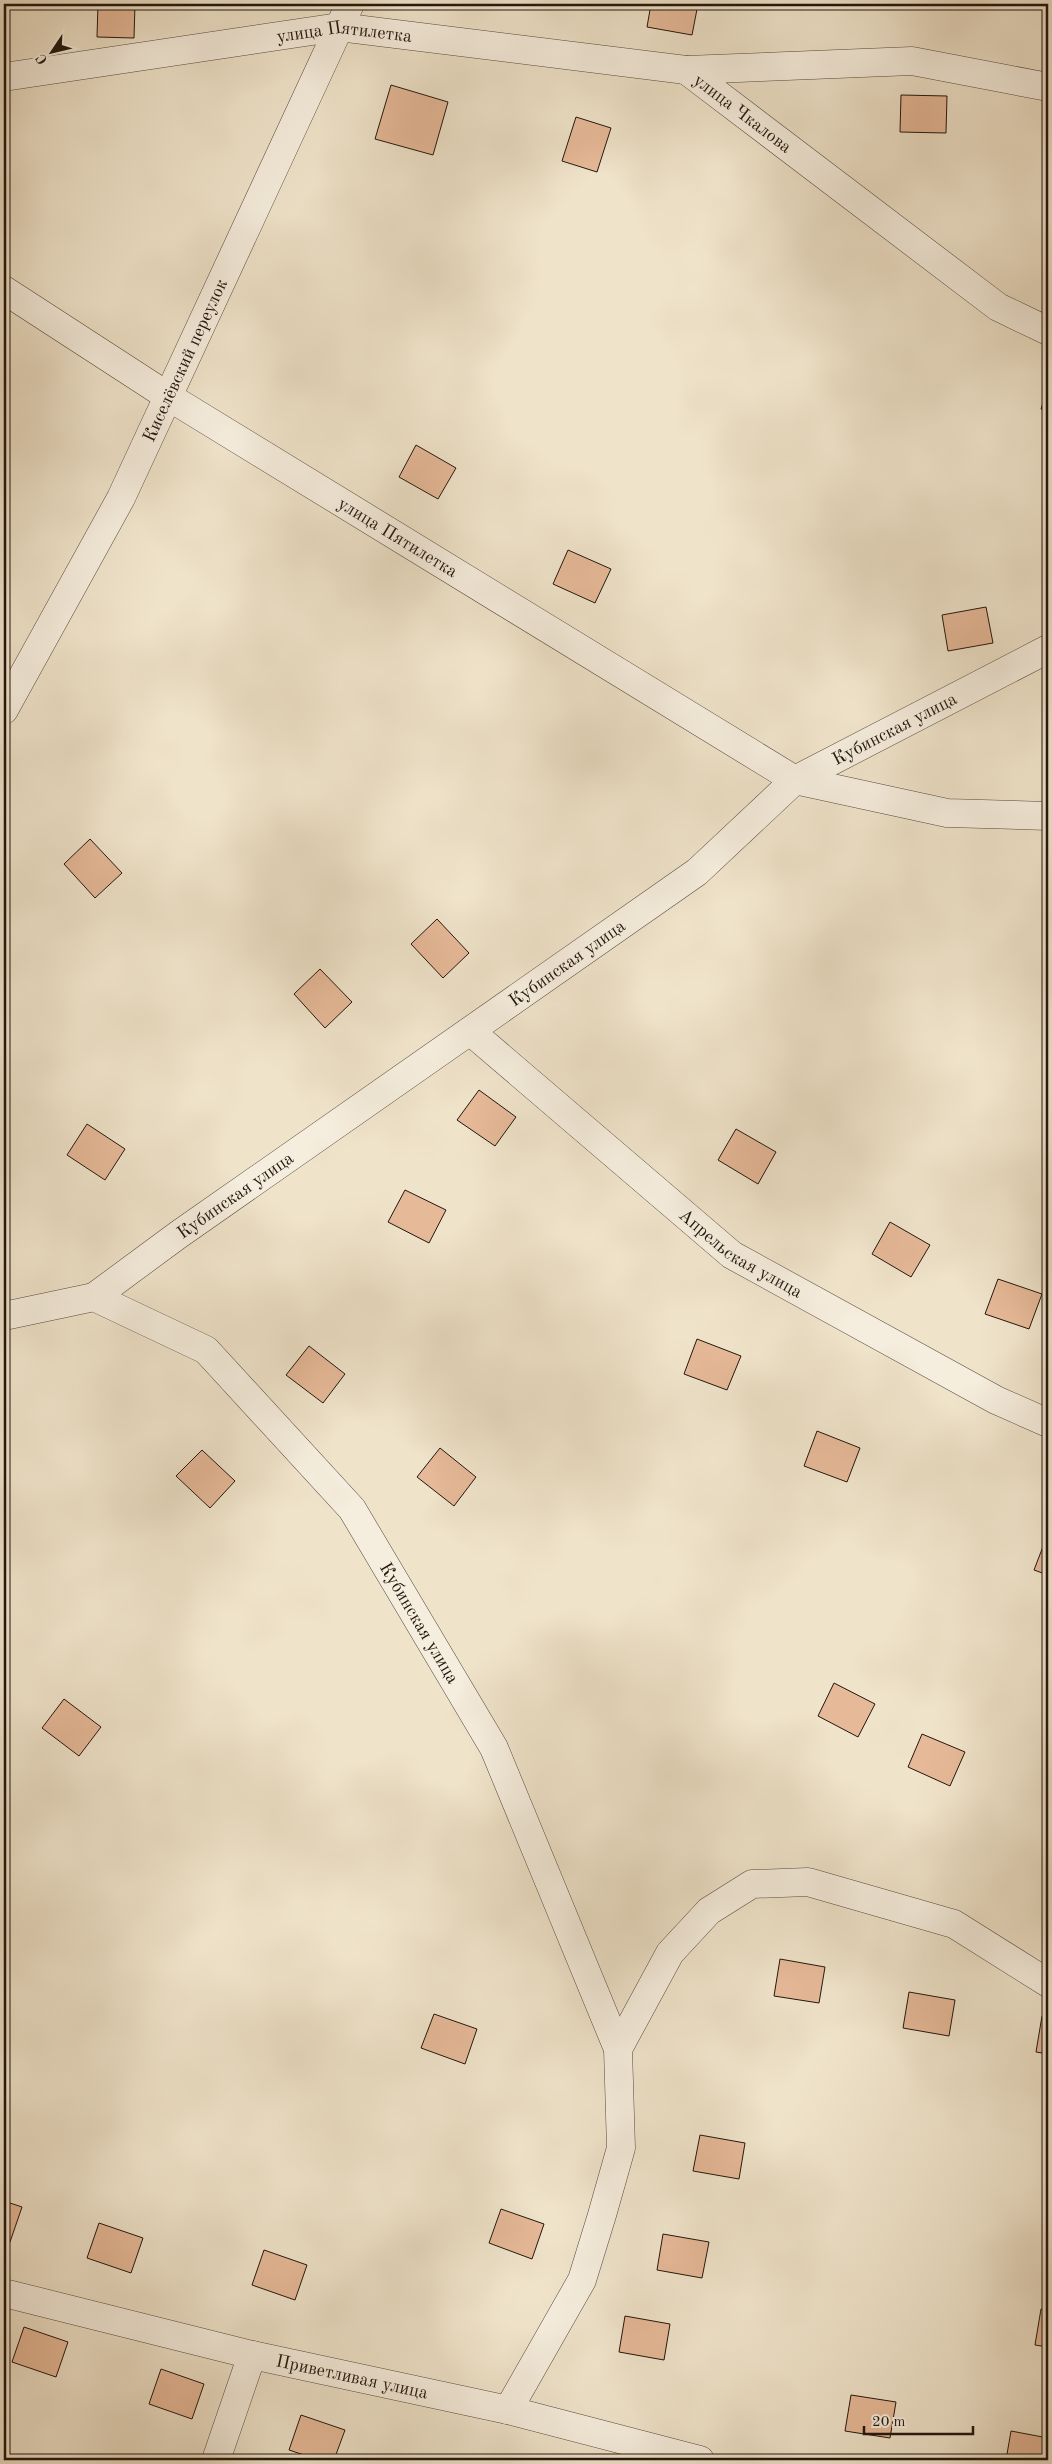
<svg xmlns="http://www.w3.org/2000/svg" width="1052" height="2464" viewBox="0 0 1052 2464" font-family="'Old Standard TT',serif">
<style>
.building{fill:#e6b998;stroke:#22160f}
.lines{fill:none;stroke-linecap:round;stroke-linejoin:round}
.minor-casing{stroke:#55493e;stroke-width:29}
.minor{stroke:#f5eddd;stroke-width:28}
.labels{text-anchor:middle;stroke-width:4;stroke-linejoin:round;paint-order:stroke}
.street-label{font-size:18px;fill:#22160f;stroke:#f5eddd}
</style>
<rect width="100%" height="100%" fill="#efe3ca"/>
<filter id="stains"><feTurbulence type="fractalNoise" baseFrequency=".004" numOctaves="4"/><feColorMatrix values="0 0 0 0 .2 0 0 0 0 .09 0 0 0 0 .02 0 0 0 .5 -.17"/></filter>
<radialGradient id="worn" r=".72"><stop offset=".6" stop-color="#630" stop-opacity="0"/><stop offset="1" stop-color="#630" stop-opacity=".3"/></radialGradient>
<!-- building -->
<path class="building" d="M98,4H135L134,38L97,37Z
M651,4H698L692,35L647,27Z
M391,85L448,102L433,155L375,139Z
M901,95L947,96L946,133L900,132Z
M576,117L611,128L597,172L562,161Z
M1048,387V412L1041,409Z
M416,445L456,468L438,499L399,477Z
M568,550L611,569L595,603L553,584Z
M986,607L993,643L948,651L942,615Z
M90,839L122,873L95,898L64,864Z
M437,919L469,953L443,978L411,944Z
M320,969L352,1002L325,1028L294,994Z
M479,1090L516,1117L495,1146L457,1120Z
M87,1124L125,1149L105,1180L67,1155Z
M736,1129L776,1152L758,1184L718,1160Z
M405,1190L446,1210L429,1243L388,1222Z
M890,1222L930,1245L911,1277L872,1254Z
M998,1279L1042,1294L1029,1329L985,1314Z
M697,1339L741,1356L727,1390L684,1374Z
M309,1346L345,1374L323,1403L286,1375Z
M817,1431L860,1448L847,1482L804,1466Z
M440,1448L476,1477L454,1506L417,1477Z
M202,1450L235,1481L210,1508L176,1476Z
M1047,1536H1048V1575L1034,1570Z
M834,1683L875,1704L858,1737L818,1716Z
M64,1699L101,1727L79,1756L42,1728Z
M922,1734L965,1752L950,1786L908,1767Z
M780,1959L825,1967L819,2003L774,1996Z
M909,1992L955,2000L949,2036L903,2028Z
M434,2014L477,2029L465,2064L421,2048Z
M1042,2016L1048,2017V2054L1036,2052Z
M700,2135L745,2143L739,2179L693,2171Z
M4,2201L22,2207L10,2242L4,2240Z
M501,2209L544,2224L532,2259L489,2243Z
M99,2223L143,2238L131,2273L87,2258Z
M663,2234L709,2242L702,2278L657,2270Z
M264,2250L307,2265L295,2300L252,2285Z
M1041,2309L1048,2310V2347L1035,2345Z
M625,2316L670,2324L664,2360L619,2352Z
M24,2327L68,2342L56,2377L12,2362Z
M161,2369L204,2384L192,2419L149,2404Z
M851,2395L896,2402L890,2438L845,2431Z
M301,2415L345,2430L334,2460H319L289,2450Z
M1011,2431L1048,2438V2460H1006Z"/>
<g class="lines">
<!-- minor casing -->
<g class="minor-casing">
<g id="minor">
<path id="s1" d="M4,77L339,27L686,70"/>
<path id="s2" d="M1048,87L912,61L686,70L998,307L1048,331"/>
<path id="s3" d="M4,290L169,397L795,780L947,813L1048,816"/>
<path id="s4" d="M4,710L121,498L350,4"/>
<path id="s5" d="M470,1031L732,1255L996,1400L1048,1423"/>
<path id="s6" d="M94,1297L178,1235L697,872L795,780L1048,649"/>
<path id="s7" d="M4,1316L94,1297L206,1350L352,1509L494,1748L618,2049"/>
<path id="s8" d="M4,2293L252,2355L508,2410L700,2460"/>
<path d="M508,2410L582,2280L602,2215L621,2148L618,2049L670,1953L709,1911L752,1884L808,1882L954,1924L1048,1983"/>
<path d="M216,2460L252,2355"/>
</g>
</g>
<!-- minor -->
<use href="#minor" class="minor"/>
</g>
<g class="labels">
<!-- street labels -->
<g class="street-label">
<text dy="6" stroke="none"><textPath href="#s1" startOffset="344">улица Пятилетка</textPath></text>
<text dy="6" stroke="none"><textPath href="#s2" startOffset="436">улица Чкалова</textPath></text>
<text dy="6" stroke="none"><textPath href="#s4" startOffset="394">Киселёвский переулок</textPath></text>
<text dy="6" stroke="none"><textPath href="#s3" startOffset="465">улица Пятилетка</textPath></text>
<text dy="6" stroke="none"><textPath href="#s6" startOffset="984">Кубинская улица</textPath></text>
<text dy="6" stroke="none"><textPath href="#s6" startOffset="579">Кубинская улица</textPath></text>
<text dy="6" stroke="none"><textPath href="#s6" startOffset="174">Кубинская улица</textPath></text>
<text dy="6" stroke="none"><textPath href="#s5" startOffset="351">Апрельская улица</textPath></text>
<text dy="6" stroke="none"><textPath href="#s7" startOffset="564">Кубинская улица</textPath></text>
<text dy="6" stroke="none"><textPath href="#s8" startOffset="358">Приветливая улица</textPath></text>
</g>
</g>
<!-- margin -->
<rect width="1052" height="2464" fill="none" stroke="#efe3ca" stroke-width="20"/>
<rect x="5" y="5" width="1042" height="2454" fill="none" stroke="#22160f" stroke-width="2.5"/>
<rect x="10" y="10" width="1032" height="2444" fill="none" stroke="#22160f"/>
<!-- north arrow -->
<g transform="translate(52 52) rotate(235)" stroke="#f5eddd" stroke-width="4" paint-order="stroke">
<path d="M0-4L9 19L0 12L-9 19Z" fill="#22160f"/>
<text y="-8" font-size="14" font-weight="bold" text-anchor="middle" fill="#22160f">С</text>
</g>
<!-- scale -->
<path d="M864 2426v8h109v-8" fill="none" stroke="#22160f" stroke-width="2.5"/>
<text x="872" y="2426" font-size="15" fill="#22160f" stroke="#f5eddd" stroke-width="4" paint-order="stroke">20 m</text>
<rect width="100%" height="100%" filter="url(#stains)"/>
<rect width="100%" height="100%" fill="url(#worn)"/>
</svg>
